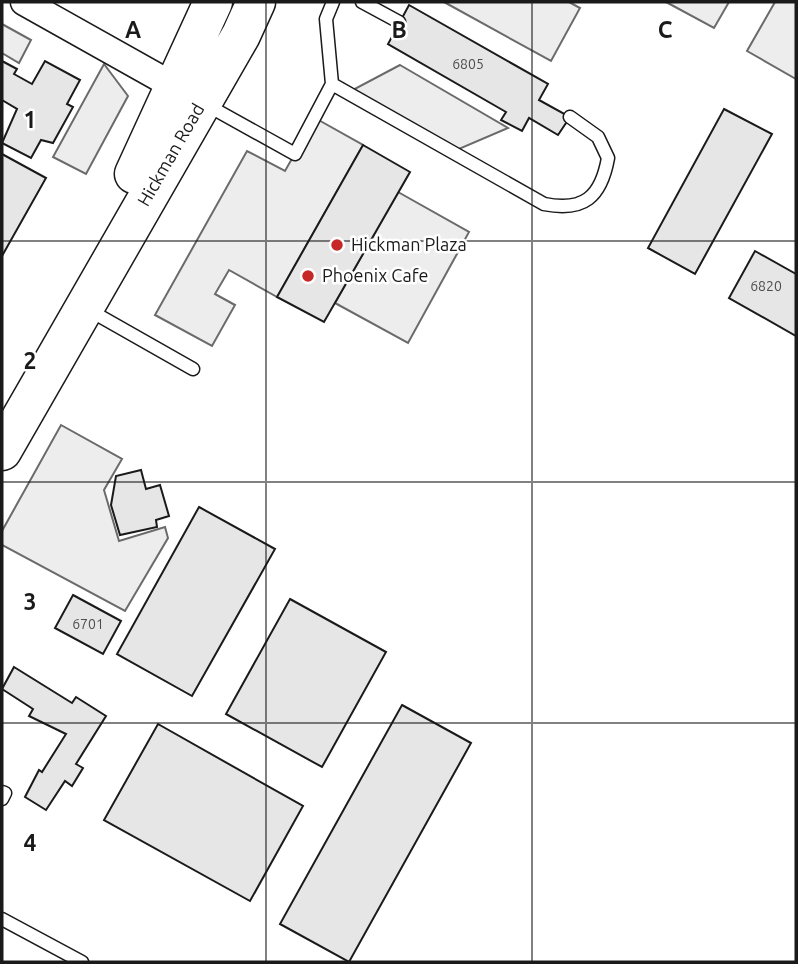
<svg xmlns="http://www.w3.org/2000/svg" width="798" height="964" viewBox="0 0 798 964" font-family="Ubuntu,sans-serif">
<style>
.parking{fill:#ededed;stroke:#6a6a6a;stroke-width:2}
.building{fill:#e6e6e6;stroke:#1a1a1a;stroke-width:2}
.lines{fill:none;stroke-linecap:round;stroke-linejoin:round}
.lane-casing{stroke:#1a1a1a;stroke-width:15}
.street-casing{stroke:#1a1a1a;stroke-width:29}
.primary-casing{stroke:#1a1a1a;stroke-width:41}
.lane{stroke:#fff;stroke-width:12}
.street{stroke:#fff;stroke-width:26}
.primary{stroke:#fff;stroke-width:38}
.grid{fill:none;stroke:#1a1a1a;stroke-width:2;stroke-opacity:0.55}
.poi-dot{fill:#c62828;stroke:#fff;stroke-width:2.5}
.labels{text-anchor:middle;stroke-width:5;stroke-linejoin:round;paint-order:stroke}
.number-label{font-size:14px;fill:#4d4d4d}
.street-label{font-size:18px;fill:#1a1a1a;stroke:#fff}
.poi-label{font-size:18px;fill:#1a1a1a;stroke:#fff;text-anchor:start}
.grid-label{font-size:23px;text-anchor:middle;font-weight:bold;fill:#1a1a1a;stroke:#fff;stroke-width:5;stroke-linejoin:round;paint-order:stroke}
</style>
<rect width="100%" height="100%" fill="#fff"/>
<!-- parking -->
<path class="parking" d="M444,2H569L580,8L551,61Z
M666,2H729L714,28Z
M775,2H796V79L747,51Z
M2,24L31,40L19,63L2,53Z
M104,64L128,96L86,174L53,157Z
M400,65L508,128L452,152L347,93Z
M315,118L363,145L277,297L229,270L215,294L235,305L212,346L155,315L247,151L285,171Z
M398,192L469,232L408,343L335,303Z
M61,425L122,459L104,490L119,541L165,527L168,538L125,611L2,545V531Z"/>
<!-- building -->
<path class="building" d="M409,5L548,84L539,100L570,117L558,135L529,118L522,131L501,120L506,112L388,44Z
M2,61L17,69L14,74L32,84L45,61L80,80L67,104L73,107L53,143L41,140L31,158L2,143L17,109L2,100Z
M724,109L772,134L695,274L648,248Z
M363,145L410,172L324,322L277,297Z
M2,154L46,178L2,256Z
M755,251L796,274V336L729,298Z
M141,470L146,489L160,485L169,516L156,520L157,527L120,535L111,505L116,476Z
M199,507L275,549L192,696L117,654Z
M73,595L121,621L103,654L55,628Z
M290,599L386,652L322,767L226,714Z
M14,667L72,703L76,697L106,716L76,764L83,768L72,786L65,781L46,810L25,797L39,770L42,772L66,734L29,716L33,709L2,689Z
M402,705L471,743L349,962L280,924Z
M158,724L303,806L250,901L104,820Z"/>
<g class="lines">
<!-- lane casing -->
<g class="lane-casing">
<path id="lane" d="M362,2L399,22
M332,84L544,204C584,212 601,197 608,158L598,137L570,117
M205,104L295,154L332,84L326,19L333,2
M89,310L193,369
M2,792L5,793L2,799
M2,919L82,962"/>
</g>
<!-- street casing -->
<g class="street-casing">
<path id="street" d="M24,2L188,94"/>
</g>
<!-- primary casing -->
<g class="primary-casing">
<path id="primary" d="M134,174L213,2
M2,451L241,35L256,2"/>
</g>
<!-- lane -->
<use href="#lane" class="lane"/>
<!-- street -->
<use href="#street" class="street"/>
<!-- primary -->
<use href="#primary" class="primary"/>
</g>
<!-- grid -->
<path class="grid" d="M266,2V962M532,2V962M2,241H796M2,482H796M2,723H796"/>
<!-- markers -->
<g class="poi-dot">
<circle cx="337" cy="245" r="7"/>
<circle cx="308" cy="276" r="7"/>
</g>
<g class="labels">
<!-- number labels -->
<g class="number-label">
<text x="468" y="69">6805</text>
<text x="766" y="291">6820</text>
<text x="88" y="629">6701</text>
</g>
<!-- street labels -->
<g class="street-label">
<text transform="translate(171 155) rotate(-60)" y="6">Hickman Road</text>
</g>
<!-- poi labels -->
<g class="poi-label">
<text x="351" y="251">Hickman Plaza</text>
<text x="322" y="282">Phoenix Cafe</text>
</g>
</g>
<g class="grid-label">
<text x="133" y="38">A</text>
<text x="399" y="38">B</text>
<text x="665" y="38">C</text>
<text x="30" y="128">1</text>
<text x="30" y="369">2</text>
<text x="30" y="610">3</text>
<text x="30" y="851">4</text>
</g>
<!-- border -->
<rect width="798" height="964" fill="none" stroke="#1a1a1a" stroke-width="7"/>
</svg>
